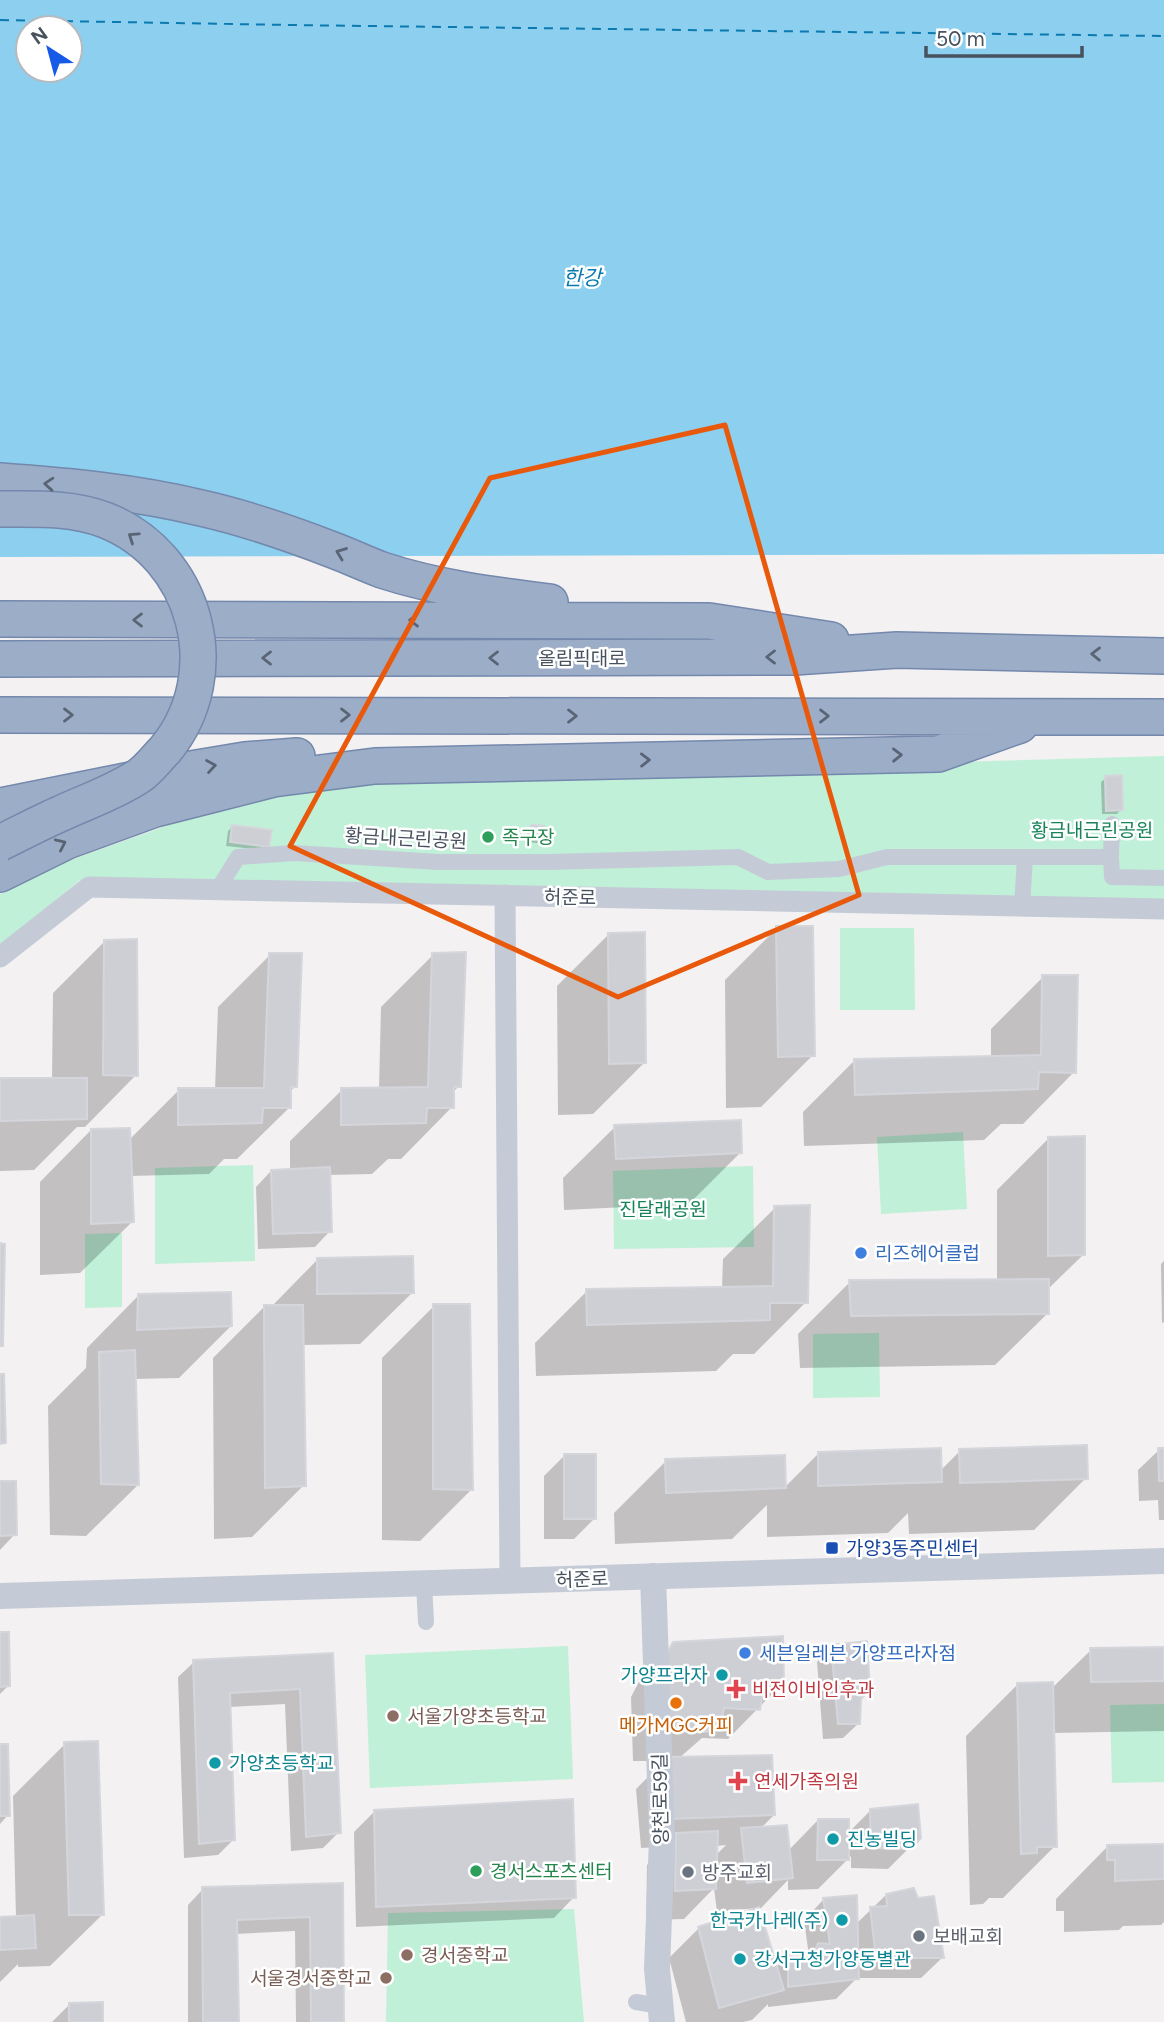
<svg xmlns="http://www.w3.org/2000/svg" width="1164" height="2022" viewBox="0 0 1164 2022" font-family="Figtree,'Noto Sans KR',sans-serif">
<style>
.green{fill:#c0f0d8}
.water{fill:#8ccfee;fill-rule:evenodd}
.shadow{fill:#0003;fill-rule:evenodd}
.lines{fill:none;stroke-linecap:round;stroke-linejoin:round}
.ferry{stroke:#0a7ab0;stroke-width:2;stroke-dasharray:9 7;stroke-linecap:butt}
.building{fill:#cdcfd5;stroke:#d5d6dc;stroke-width:2}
.trunk-casing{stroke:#7388ac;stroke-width:38}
.pedestrian{stroke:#c4cbd6;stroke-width:16}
.minor{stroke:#c4cbd6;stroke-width:21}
.tertiary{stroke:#c4cbd6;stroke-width:26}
.trunk{stroke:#9cadc8;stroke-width:35}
.trunk-bridge-casing{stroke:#7388ac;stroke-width:38;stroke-linecap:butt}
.trunk-bridge{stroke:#9cadc8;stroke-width:35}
.oneway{stroke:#596474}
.marked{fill:none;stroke:#e8590c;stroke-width:5;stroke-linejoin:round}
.leisure-dot{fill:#2e9e5b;stroke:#fff;stroke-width:2.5}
.shop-dot{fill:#3f7fe0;stroke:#fff;stroke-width:2.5}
.transit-dot{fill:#1a4fb4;stroke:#fff;stroke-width:2.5}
.culture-dot{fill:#0f9aa8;stroke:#fff;stroke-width:2.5}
.health-dot{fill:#e0444e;stroke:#fff;stroke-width:2.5}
.food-dot{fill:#e8710a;stroke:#fff;stroke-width:2.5}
.education-dot{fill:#8d6e63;stroke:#fff;stroke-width:2.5}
.worship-dot{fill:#6b7280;stroke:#fff;stroke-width:2.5}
.labels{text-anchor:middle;stroke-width:5;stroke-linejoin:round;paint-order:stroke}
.street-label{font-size:19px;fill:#48525f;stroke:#fff}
.park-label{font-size:19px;fill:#168359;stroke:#fff}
.leisure-label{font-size:19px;fill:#27864d;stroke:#fff;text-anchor:start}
.shop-label{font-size:19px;fill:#366cbe;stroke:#fff;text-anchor:start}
.transit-label{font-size:19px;fill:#164399;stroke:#fff;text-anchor:start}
.culture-label{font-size:19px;fill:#0d838f;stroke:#fff;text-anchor:start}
.health-label{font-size:19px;fill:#be3a42;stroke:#fff;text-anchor:start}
.education-label{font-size:19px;fill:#785e54;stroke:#fff;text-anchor:start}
.food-label{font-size:19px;fill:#c56008;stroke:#fff}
.worship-label{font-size:19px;fill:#5b616d;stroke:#fff;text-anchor:start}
.water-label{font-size:21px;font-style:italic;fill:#0a7ab0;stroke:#fff}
</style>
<rect width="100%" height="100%" fill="#f3f1f1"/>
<!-- green -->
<path class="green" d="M1164,756V903L505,888L80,880L0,946V894L65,862L236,801L351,779Z
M840,928H914L915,1010H840Z
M963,1132L967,1209L881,1214L877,1137Z
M253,1165L255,1261L155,1264V1168Z
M753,1166L754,1247L614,1249L613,1171Z
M122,1233V1307L85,1308V1234Z
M879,1333L880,1397L813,1398V1334Z
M568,1646L573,1779L370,1788L365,1655Z
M1164,1704V1782L1112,1783L1110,1705Z
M574,1909L584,2022H386L388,1913Z"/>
<!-- water -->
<path class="water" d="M0,0H1164V554L0,557ZM28,28H70V70H28Z"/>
<!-- shadow -->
<path class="shadow" d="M1106,778L1121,809L1117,814H1102L1101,782Z
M232,827L268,846L263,850L226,846L228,831Z
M531,827L542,838L537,843L527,842V832Z
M777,928L813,1055L761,1107L726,1108L725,980Z
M608,935L645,1062L593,1114L558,1115L557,986Z
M105,941L136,1075L85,1127H77L34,1170L0,1171V1079H52L53,993Z
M270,955L296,1086L289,1092V1108L237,1159H224L209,1174L130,1176L132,1222L80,1273L40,1275V1182L91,1130L129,1140L179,1090H215L218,1007Z
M433,955L459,1086L453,1092L452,1107L401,1159H388L372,1174L328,1175L330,1231L315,1247L258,1249L256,1187L271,1171H290V1141L342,1090L379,1089L381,1007Z
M1043,977L1074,1072L1023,1124H1001L984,1140L804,1146L803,1112L855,1060L991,1058V1029Z
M615,1127L741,1152L689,1204L564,1210L563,1178Z
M1049,1138L1083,1255L1047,1290V1314L995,1365L800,1368L798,1334L850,1282L997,1281V1190Z
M775,1208L806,1302L754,1354H733L716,1371L536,1376L535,1343L587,1291L722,1288L723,1259Z
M318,1259L412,1293L360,1344L302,1345L304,1485L252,1537L214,1539L213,1358L264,1307H271Z
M1164,1261V1322L1162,1323L1161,1264Z
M138,1296L231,1326L179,1378L134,1379L138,1485L86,1536L50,1535L48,1406L86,1368L87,1348Z
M434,1306L472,1489L420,1541L382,1540V1358Z
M1164,1449V1520H1159L1158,1500L1139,1501L1138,1470L1159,1450Z
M960,1451L1086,1478L1034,1530L909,1534L908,1513L888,1533L767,1537V1505L732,1539L615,1544L614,1513L666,1461L783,1456L784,1488L818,1454L940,1471Z
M565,1455L595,1518L574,1539H544V1476Z
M0,1483L15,1534L0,1550Z
M0,1634L8,1686L0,1694Z
M674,1643L782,1684L728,1739L702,1738L678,1759L774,1815L760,1829L788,1851L818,1820L847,1834L870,1811L919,1838L888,1869L851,1868V1856L818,1889L788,1890V1880L761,1908H757L775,1968L789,1955L809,1956L804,1920L824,1899L856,1924L886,1895L942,1958L921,1978H857L836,1999L768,2007V2004L752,2020L743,2022H686L669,1958L699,1928L756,1908L717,1912L714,1888L684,1919L646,1920L647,1865L664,1847L641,1848L636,1789L664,1761H633L631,1697L643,1674ZM726,1845L715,1856L716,1846Z
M832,1646L859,1698V1723L843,1738L823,1739L817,1662Z
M1164,1648V1731L1052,1733L1055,1846L1003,1898H989L983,1904L970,1905L966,1736L1018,1684L1051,1689L1091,1650Z
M331,1655L339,1832L323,1848L291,1851L285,1704L229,1707L233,1840L218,1855L184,1858L178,1677L194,1662Z
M65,1744L102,1915L50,1966L18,1967V1964L0,1982V1919L16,1918L13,1796Z
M0,1746L8,1815L0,1824Z
M375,1811L574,1897L554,1918L356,1927L354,1832Z
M1164,1845V1922L1161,1925L1123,1926L1119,1930L1064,1932V1911H1056V1899L1107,1847Z
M341,1885L342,2022H296L295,1931L235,1934L237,2022H188V1905L203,1889Z
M69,2005L101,2022H52Z"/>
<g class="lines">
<!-- ferry -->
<path class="ferry" d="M0,20L289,25L1164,36"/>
</g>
<!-- building -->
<path class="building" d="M1122,775L1123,810L1106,811L1105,776Z
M232,825L272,830L269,847L230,842Z
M531,825L544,826L543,839L530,838Z
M776,926H813L815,1056L778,1057Z
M645,932L646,1063L609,1064L608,933Z
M137,939L138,1076L103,1075L104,940Z
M466,952L461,1087H454V1108H427L426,1123L341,1125V1088L428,1087L432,953Z
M269,953H302L297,1087H291V1108H263L262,1123L178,1125V1088H264Z
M1042,975H1078L1076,1073L1039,1072L1038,1089L855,1095L854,1059L1041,1055Z
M0,1078H87V1119L0,1121Z
M741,1120L742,1153L616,1159L614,1125Z
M130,1128L134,1222L91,1224V1129Z
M1085,1136V1255L1048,1256V1137Z
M330,1167L332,1232L273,1234L271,1170Z
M810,1205L808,1303H770V1320L587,1325L586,1289L773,1286L774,1206Z
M0,1243L5,1244L3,1346H0Z
M413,1256L414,1293L317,1294V1258Z
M1049,1279V1314L851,1316L849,1280Z
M231,1292L232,1326L137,1330L138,1294Z
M433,1304H470L473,1490L433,1489Z
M264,1305H303L306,1486L265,1488Z
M135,1350L139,1485L101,1484L99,1352Z
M0,1374H4L6,1443L0,1444Z
M1087,1445L1088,1479L960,1483L959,1449Z
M941,1448L942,1482L818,1486V1452Z
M1158,1448H1164V1481H1159Z
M564,1454H596V1519H564Z
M785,1455L786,1488L666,1493L665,1459Z
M0,1481H16L17,1535L0,1536Z
M0,1632H9L10,1686L0,1687Z
M783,1636L784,1684L764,1685L760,1710L724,1708L721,1722L706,1732L663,1731L661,1665L673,1642Z
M867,1641L870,1689L861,1699L860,1724H838L831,1645Z
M1164,1647V1681L1091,1682L1090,1648Z
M333,1653L341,1833L306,1837L300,1689L230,1693L235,1840L199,1844L193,1660Z
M1053,1682L1057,1847H1037V1853L1021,1854L1017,1683Z
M98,1741L104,1915H69L64,1742Z
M0,1744H8L10,1816H0Z
M772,1755L775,1815L671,1819L666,1757Z
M573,1799L576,1898L376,1907L374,1810Z
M918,1804L921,1838L911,1849L871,1848L870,1809Z
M818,1819H849V1860H817Z
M787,1825L793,1878L747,1883L741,1828Z
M718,1831L716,1889L675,1891L676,1833Z
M1164,1844V1879L1115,1881V1860H1107V1845Z
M343,1883L344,2022H311L310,1917L237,1920L239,2022H203L202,1887Z
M914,1888L918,1898L934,1896L944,1958H876L870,1907L887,1906L886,1894Z
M857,1895L859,1979L788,1987V1953L813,1955L818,1943L830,1944L823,1898Z
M759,1907L784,1990L719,2008L698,1927Z
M34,1915L36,1948L0,1950V1917Z
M103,2002V2022H69V2003Z"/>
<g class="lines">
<!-- trunk casing -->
<g class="trunk-casing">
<path id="trunk" d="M0,481C68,486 135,492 201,508C246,518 289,533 333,550C349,556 366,564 382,570C437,588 493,595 550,602
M0,619L709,621L831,640
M0,659L794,657L897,650L1164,656
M0,715L1164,717
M0,806L161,774L245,760L297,756
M0,874L67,841L155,809L273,779L375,766L938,754L1020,725"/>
</g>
<!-- pedestrian -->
<path class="pedestrian" d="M1111,857L1112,824
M218,889L238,857L294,853L438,862H549L738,857L768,872L839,869L887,857H1111L1112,877L1164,878
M1022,906L1025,857
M424,1584L426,1622
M636,2002L661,2006"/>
<!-- minor -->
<path class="minor" d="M505,895L510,1581
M0,957L89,887L1164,909"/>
<!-- tertiary -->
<path class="tertiary" d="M653,1576L662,1838L657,1969L662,2022
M0,1596L1164,1561"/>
<!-- trunk -->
<use href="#trunk" class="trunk"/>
<!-- trunk-bridge casing -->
<g class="trunk-bridge-casing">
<path id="trunk-bridge" d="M0,509C35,509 71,507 105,520C197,556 228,674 165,750C157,758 148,770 139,776C115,792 88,801 62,813C41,822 21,833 0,843"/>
</g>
<!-- trunk-bridge -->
<use href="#trunk-bridge" class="trunk-bridge"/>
</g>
<!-- one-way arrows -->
<defs><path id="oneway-chevron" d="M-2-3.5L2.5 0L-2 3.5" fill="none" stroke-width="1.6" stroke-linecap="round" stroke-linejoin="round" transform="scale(1.75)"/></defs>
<g class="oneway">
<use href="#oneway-chevron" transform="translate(49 484) rotate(-176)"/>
<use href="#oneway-chevron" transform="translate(133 537) rotate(-146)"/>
<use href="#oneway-chevron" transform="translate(341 553) rotate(-159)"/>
<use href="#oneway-chevron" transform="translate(138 620) rotate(-180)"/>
<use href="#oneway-chevron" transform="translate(414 620) rotate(-180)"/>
<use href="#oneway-chevron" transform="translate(1096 654) rotate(-179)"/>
<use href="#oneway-chevron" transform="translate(771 657) rotate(180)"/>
<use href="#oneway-chevron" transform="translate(267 658) rotate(180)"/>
<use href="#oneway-chevron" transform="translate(494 658) rotate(180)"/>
<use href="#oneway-chevron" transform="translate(68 715)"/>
<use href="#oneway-chevron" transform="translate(345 715)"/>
<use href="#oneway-chevron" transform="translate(572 716)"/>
<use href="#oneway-chevron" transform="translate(824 716)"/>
<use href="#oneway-chevron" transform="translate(897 755) rotate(-1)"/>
<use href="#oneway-chevron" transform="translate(645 760) rotate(-1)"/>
<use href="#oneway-chevron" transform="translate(211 766) rotate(-9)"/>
<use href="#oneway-chevron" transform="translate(61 844) rotate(-25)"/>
</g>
<!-- marked area -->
<path class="marked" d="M725,425L859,895L618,997L290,846L490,478Z"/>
<!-- markers -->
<g class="leisure-dot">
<circle cx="488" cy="837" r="7"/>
<circle cx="476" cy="1871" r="7"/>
</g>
<g class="shop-dot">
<circle cx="861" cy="1253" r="7"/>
<circle cx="745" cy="1653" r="7"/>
</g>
<rect class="transit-dot" x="825" y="1541" width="14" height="14" rx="3.5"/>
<g class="culture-dot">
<circle cx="722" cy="1675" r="7"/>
<circle cx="215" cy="1763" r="7"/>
<circle cx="833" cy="1839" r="7"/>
<circle cx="842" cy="1920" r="7"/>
<circle cx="740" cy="1959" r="7"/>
</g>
<g class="health-dot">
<path d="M732.5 1678.5h7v7h7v7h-7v7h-7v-7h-7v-7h7z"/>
<path d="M734.5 1770.5h7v7h7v7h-7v7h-7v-7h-7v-7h7z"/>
</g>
<circle class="food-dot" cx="676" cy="1703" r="7"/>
<g class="education-dot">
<circle cx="393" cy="1716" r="7"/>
<circle cx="407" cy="1955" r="7"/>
<circle cx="386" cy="1978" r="7"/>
</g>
<g class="worship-dot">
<circle cx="688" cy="1872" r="7"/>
<circle cx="919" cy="1936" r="7"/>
</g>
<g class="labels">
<!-- street labels -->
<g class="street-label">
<text x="582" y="665">올림픽대로</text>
<text transform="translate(406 838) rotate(3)" y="7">황금내근린공원</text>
<text transform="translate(570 897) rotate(1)" y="7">허준로</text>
<text transform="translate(582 1579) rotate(-2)" y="7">허준로</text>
<text transform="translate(660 1799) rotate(-91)" y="7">양천로59길</text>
</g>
<!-- park labels -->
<g class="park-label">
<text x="1092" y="837">황금내근린공원</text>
<text x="663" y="1216">진달래공원</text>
</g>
<!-- leisure labels -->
<g class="leisure-label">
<text x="502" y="844">족구장</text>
<text x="490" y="1878">경서스포츠센터</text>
</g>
<!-- shop labels -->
<g class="shop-label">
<text x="875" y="1260">리즈헤어클럽</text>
<text x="759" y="1660">세븐일레븐 가양프라자점</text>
</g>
<!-- transit labels -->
<g class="transit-label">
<text x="846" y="1555">가양3동주민센터</text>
</g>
<!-- culture labels -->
<g class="culture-label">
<text x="708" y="1682" text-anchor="end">가양프라자</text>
<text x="229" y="1770">가양초등학교</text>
<text x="847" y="1846">진농빌딩</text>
<text x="828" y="1927" text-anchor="end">한국카나레(주)</text>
<text x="754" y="1966">강서구청가양동별관</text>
</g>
<!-- health labels -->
<g class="health-label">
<text x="752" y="1696">비전이비인후과</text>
<text x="754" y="1788">연세가족의원</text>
</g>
<!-- education labels -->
<g class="education-label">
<text x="407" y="1723">서울가양초등학교</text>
<text x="421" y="1962">경서중학교</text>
<text x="372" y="1985" text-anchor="end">서울경서중학교</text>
</g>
<!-- food labels -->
<g class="food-label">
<text x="676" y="1732">메가MGC커피</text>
</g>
<!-- worship labels -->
<g class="worship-label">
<text x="702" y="1879">방주교회</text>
<text x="933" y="1943">보배교회</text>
</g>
<!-- water labels -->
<g class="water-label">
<text x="582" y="285">한강</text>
</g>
</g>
<!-- north arrow -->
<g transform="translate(49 49) rotate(324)"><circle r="33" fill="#ffffff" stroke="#b6babf" stroke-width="2"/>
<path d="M0-5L12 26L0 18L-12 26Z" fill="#175ae7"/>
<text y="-10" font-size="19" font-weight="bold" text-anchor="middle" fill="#48525f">N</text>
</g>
<!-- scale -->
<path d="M926 46v10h156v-10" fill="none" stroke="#48525f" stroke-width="3.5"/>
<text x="936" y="46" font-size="21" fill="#48525f" stroke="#ffffff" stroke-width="5" paint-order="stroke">50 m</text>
</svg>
